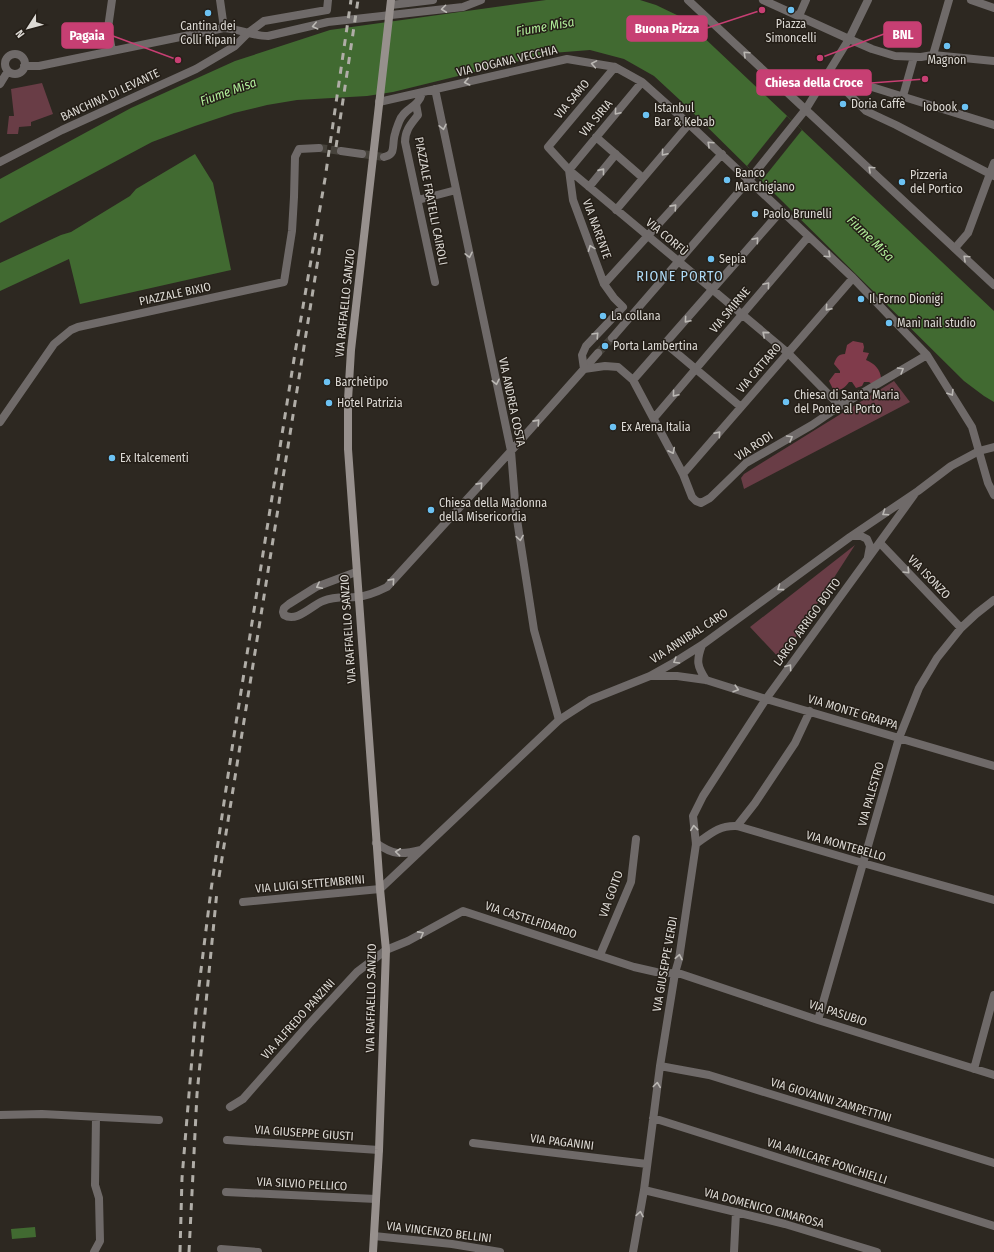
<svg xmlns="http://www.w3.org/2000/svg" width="994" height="1252" viewBox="0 0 994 1252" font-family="'Fira Sans Condensed',sans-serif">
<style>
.green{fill:#693d46}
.forest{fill:#803b4b}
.water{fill:#416a31}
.pier{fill:#2d2821}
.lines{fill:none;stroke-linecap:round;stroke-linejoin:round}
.pedestrian-tunnel{stroke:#47433c;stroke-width:8;stroke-dasharray:8 4;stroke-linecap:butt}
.minor-tunnel{stroke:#47433c;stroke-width:8;stroke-dasharray:8 4;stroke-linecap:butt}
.pedestrian{stroke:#6f6a69;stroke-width:8}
.minor{stroke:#6f6a69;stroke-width:8}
.tertiary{stroke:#6f6a69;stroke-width:8}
.secondary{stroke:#97908d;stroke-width:8}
.rail{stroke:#b0ada7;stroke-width:3;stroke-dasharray:7 7;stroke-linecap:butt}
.oneway{stroke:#bbb8b4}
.poi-dot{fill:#6cc2f3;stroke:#241e17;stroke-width:1.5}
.labels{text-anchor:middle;stroke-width:3;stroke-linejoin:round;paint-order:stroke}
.poi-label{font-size:12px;fill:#dcd9d4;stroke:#241e17;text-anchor:start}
.street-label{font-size:12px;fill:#dcd9d4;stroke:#241e17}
.water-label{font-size:13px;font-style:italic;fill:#b0ed99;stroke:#241e17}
.quarter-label{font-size:14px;letter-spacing:1px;fill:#aedaf5;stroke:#241e17}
.leader{fill:none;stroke:#c73f73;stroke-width:1.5}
.callout-dot{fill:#c73f73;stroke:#241e17;stroke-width:1.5}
.callout{fill:#c73f73;stroke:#c73f73;stroke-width:1.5}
.callout-label{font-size:13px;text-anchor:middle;font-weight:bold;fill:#fff}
</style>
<rect width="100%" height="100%" fill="#2d2821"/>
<!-- green -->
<path class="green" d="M42,83L53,114L31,122V126L19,127L18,134H7L9,116H14L11,89Z
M894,381L910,402L744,489L741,478L744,474Z
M855,545L781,660L750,627Z"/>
<!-- forest -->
<path class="forest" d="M853,341L863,343L864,347L863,352L869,353L866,360C875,364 880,369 881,378L872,384L869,382H864L862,386L856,388L852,382H849C845,388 841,390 834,391L829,381L835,373H840V371L834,364C836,358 838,354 845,354L847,345Z"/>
<!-- water -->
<path class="water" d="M546,0H640L656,5L681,17L698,32L994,311V402L984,396L964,381L681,101L654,76L624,59L590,50L552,53L393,92L367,96L297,100L267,105L234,113L195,126L152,142L0,223V179L131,108L235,61L330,30Z
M195,154L213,183L231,270L80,304L69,259L0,291V263L61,235L71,232L130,196L136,189Z
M35,1227L36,1237L12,1239L11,1229Z"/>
<!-- pier -->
<path class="pier" d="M787,116L802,130L762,180L747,166Z"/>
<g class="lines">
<!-- pedestrian-tunnel -->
<path class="pedestrian-tunnel" d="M598,353L612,338"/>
<!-- minor-tunnel -->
<path class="minor-tunnel" d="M319,148L341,151
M362,154L384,157"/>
<!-- pedestrian -->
<path class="pedestrian" d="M971,0L994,8
M849,39L872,49L895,56L921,57L933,55L994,61
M933,55L949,0
M828,73L866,111L896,125L994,176
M830,74L994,125
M903,96L914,57
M0,162L62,130L196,69L235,46L248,33
M648,236L713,290
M955,248L968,233L994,163
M612,338L749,180L806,109L849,39L868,0
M788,353L840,406
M584,369L598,353"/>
<!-- minor -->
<path class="minor" d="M220,0L224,28
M688,0L994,285
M763,0L849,39
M391,5L433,0
M799,16L806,0
M248,33L264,21L327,10L328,0
M112,51L108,28L112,0
M5 64a10 10 0 1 1 20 0a10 10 0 1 1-20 0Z
M24,66H39L224,28C239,29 253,36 268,36L328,22L463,7L481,0
M642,82L569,170L648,236
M0,84L8,71
M435,89L511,451L516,513L534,630L559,720
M379,102L567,59L615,67L642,82L689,124L853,278L927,355L972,427L988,483L994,495
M416,104L418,115C411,124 405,130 405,142L435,282
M596,137L643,178
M341,151L362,154
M384,157C387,156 390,156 392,152C394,147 393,139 395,134C396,129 398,125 399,122C404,107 418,109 422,93
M589,187L616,154
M418,200L456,190
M616,210L689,124
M604,284L722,154
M713,290L788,353
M666,344L741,407
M584,369L582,355L586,346L623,307L614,298L604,284L573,200L569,170L548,147L615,67
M633,380L781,211
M654,418L808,237
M0,422L54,344L71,330L78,327L284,282L292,231L294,197L295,157L299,149L319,148
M683,474L853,278
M880,543L961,628
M356,572L316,587L289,604L284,608L283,612L284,615C297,623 312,605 323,601C335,596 345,598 357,597C368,596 377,592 387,587L511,451L584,369L605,366L618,367L633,380L683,474L692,497L696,501L701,503L710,498L746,463L812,425L840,406L927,355
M737,826L755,803L795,743L810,711
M696,844C710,834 719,825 737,826L863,863L994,900
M243,902L380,889
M600,955L631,882L636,839
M818,1020L899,738L919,688L937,658L961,628L976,614L994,600
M660,1066L709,1075L994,1163
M974,1069L994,995
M230,1107L243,1099L309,1024L357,972L386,950L408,941L463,911L634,967L656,972L681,974L818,1020L994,1075
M0,1115L42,1114L159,1120
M653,1118L994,1226
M227,1140L379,1150
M473,1143L647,1164
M644,1190L785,1224L877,1252
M226,1192L376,1199
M374,1236L452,1244L500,1252
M221,1249L258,1252
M94,1252L100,1241L99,1198L95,1185L96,1117
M633,1252L644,1190L660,1066L675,973L679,959L696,844L693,816L703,796L766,699L994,766
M734,1252L736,1212"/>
<!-- tertiary -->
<path class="tertiary" d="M852,536H861L867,539L870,546L868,557
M702,645C696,661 697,666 706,680
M650,676H677L706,680L766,699L914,495
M376,843C393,855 401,855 421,850
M380,889L559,720L590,700L650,676L675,662L702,645L850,537L918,491L951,466L979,451L994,447"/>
<!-- secondary -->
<path class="secondary" d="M373,1252L379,1150L386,950L380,889L348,449V400L351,350L391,0"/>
<!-- rail -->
<path class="rail" d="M336,147L358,0
M219,877L323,228
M180,1252L182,1178L196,1010L211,890L233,742L295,353L325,179L351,0
M189,1252L197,1094L217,891"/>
</g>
<!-- one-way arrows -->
<defs><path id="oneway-chevron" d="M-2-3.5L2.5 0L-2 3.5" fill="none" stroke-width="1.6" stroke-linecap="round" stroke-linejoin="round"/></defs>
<g class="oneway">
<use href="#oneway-chevron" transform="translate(444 9) rotate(173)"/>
<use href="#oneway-chevron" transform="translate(315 26) rotate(167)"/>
<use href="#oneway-chevron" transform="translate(746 54) rotate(-137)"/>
<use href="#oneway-chevron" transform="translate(594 64) rotate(-170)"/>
<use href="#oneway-chevron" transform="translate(467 82) rotate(167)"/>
<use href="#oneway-chevron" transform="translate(617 112) rotate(130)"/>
<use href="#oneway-chevron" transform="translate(443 127) rotate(78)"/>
<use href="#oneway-chevron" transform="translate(710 144) rotate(-137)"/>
<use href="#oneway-chevron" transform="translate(664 153) rotate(130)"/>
<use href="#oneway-chevron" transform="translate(871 169) rotate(-137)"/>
<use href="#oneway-chevron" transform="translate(602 171) rotate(-51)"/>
<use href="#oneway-chevron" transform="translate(674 207) rotate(-48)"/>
<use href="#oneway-chevron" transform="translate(756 240) rotate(-49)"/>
<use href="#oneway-chevron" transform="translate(591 248) rotate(-111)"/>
<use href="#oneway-chevron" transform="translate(469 255) rotate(78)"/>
<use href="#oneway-chevron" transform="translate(828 255) rotate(43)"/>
<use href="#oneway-chevron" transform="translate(966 258) rotate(-137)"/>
<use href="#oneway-chevron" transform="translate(767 285) rotate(-50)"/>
<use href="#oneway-chevron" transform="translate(828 308) rotate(131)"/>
<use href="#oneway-chevron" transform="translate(687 320) rotate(131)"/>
<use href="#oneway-chevron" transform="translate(765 334) rotate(-140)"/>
<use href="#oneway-chevron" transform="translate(596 335) rotate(-47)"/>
<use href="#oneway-chevron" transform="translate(901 370) rotate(-31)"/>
<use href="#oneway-chevron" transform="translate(496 382) rotate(78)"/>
<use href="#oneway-chevron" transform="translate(951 393) rotate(58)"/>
<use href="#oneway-chevron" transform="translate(675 394) rotate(130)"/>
<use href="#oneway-chevron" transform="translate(537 422) rotate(-48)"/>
<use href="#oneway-chevron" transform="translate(718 434) rotate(-49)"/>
<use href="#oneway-chevron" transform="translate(790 438) rotate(-30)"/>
<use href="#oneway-chevron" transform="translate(672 451) rotate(63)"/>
<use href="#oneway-chevron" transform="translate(480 485) rotate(-48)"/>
<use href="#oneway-chevron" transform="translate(885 513) rotate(146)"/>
<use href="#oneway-chevron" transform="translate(520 538) rotate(81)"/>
<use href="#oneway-chevron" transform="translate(907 571) rotate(46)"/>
<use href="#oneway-chevron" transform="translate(392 581) rotate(-48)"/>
<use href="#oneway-chevron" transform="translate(319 586) rotate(153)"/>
<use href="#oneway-chevron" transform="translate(780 588) rotate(144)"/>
<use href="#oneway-chevron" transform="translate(676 661) rotate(149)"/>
<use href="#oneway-chevron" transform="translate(789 667) rotate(-54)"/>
<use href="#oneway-chevron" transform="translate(736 689) rotate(17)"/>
<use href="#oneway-chevron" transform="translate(694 828) rotate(-96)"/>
<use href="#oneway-chevron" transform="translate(398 852) rotate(-174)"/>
<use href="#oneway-chevron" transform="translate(421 934) rotate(-29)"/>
<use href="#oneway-chevron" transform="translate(679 957) rotate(-79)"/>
<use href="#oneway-chevron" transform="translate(657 1085) rotate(-83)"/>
<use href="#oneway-chevron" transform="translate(640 1214) rotate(-80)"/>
</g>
<!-- markers -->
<g class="poi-dot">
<circle cx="791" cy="10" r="4"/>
<circle cx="208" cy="13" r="4"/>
<circle cx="947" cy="46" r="4"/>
<circle cx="843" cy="104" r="4"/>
<circle cx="965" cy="107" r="4"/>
<circle cx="646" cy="115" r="4"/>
<circle cx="727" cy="180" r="4"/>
<circle cx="902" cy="182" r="4"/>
<circle cx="755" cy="214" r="4"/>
<circle cx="711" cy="259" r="4"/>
<circle cx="861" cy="299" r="4"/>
<circle cx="603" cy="316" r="4"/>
<circle cx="889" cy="323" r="4"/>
<circle cx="605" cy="346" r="4"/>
<circle cx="327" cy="382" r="4"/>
<circle cx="786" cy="402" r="4"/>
<circle cx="329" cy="403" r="4"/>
<circle cx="613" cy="427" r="4"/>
<circle cx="112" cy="458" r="4"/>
<circle cx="431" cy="510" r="4"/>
</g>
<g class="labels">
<!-- poi labels -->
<g class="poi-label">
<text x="791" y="28" text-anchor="middle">Piazza<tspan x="791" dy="14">Simoncelli</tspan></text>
<text x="208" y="30" text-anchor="middle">Cantina dei<tspan x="208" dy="14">Colli Ripani</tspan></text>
<text x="947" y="64" text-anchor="middle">Magnon</text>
<text x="851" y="108">Doria Caffè</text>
<text x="957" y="111" text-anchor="end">Iobook</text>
<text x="654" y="112">Istanbul<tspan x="654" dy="14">Bar &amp; Kebab</tspan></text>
<text x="735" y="177">Banco<tspan x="735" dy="14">Marchigiano</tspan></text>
<text x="910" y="179">Pizzeria<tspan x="910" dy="14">del Portico</tspan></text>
<text x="763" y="218">Paolo Brunelli</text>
<text x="719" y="263">Sepia</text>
<text x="869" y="303">Il Forno Dionigi</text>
<text x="611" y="320">La collana</text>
<text x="897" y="327">Manì nail studio</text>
<text x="613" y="350">Porta Lambertina</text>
<text x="335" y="386">Barchètipo</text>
<text x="794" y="399">Chiesa di Santa Maria<tspan x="794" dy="14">del Ponte al Porto</tspan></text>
<text x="337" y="407">Hotel Patrizia</text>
<text x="621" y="431">Ex Arena Italia</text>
<text x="120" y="462">Ex Italcementi</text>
<text x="439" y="507">Chiesa della Madonna<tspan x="439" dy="14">della Misericordia</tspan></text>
</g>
<!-- street labels -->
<g class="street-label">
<text transform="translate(507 61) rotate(-13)" y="4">VIA DOGANA VECCHIA</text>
<text transform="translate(110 95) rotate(-25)" y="4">BANCHINA DI LEVANTE</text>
<text transform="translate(572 99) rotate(-50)" y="4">VIA SAMO</text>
<text transform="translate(596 118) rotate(-50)" y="4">VIA SIRIA</text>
<text transform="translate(431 201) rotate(79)" y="4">PIAZZALE FRATELLI CAIROLI</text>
<text transform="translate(597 229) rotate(70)" y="4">VIA NARENTE</text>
<text transform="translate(667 237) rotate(40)" y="4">VIA CORFÙ</text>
<text transform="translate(175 294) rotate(-12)" y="4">PIAZZALE BIXIO</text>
<text transform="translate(345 303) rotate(-84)" y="4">VIA RAFFAELLO SANZIO</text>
<text transform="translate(730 310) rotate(-50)" y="4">VIA SMIRNE</text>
<text transform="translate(759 368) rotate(-49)" y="4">VIA CATTARO</text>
<text transform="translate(512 402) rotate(78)" y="4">VIA ANDREA COSTA</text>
<text transform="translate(754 446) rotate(-33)" y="4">VIA RODI</text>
<text transform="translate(929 577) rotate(46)" y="4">VIA ISONZO</text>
<text transform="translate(807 622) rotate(-54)" y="4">LARGO ARRIGO BOITO</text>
<text transform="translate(348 629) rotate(-94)" y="4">VIA RAFFAELLO SANZIO</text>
<text transform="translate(689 636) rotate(-33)" y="4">VIA ANNIBAL CARO</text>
<text transform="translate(853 712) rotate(17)" y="4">VIA MONTE GRAPPA</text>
<text transform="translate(871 794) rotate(-74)" y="4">VIA PALESTRO</text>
<text transform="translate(846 846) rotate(16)" y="4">VIA MONTEBELLO</text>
<text transform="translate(310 884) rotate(-5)" y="4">VIA LUIGI SETTEMBRINI</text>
<text transform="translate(611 894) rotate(-70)" y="4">VIA GOITO</text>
<text transform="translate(531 920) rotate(18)" y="4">VIA CASTELFIDARDO</text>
<text transform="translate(665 964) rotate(-80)" y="4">VIA GIUSEPPE VERDI</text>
<text transform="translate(371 998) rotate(-89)" y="4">VIA RAFFAELLO SANZIO</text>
<text transform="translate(838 1013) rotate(18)" y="4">VIA PASUBIO</text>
<text transform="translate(298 1019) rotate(-48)" y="4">VIA ALFREDO PANZINI</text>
<text transform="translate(831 1100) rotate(17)" y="4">VIA GIOVANNI ZAMPETTINI</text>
<text transform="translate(304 1133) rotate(4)" y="4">VIA GIUSEPPE GIUSTI</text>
<text transform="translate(562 1142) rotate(7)" y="4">VIA PAGANINI</text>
<text transform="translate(827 1161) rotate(18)" y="4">VIA AMILCARE PONCHIELLI</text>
<text transform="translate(302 1184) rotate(3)" y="4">VIA SILVIO PELLICO</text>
<text transform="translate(764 1208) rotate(15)" y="4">VIA DOMENICO CIMAROSA</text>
<text transform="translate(439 1232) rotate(7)" y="4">VIA VINCENZO BELLINI</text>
</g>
<!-- water labels -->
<g class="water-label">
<text transform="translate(545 26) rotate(-10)" y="5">Fiume Misa</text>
<text transform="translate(228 91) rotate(-20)" y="5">Fiume Misa</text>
<text transform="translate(871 238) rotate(44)" y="5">Fiume Misa</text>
</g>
<!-- quarter labels -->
<g class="quarter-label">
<text x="680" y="281">RIONE PORTO</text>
</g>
</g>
<!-- callouts -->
<path class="leader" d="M762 10L707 28M820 58L884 34M178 60L113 36M925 79L871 83"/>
<g class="callout-dot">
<circle cx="762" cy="10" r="4"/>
<circle cx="820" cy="58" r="4"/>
<circle cx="178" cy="60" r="4"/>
<circle cx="925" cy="79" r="4"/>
</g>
<g class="callout">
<rect x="627" y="16" width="80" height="25" rx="4"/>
<rect x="884" y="22" width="37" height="25" rx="4"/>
<rect x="62" y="23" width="51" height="25" rx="4"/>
<rect x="757" y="70" width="114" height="25" rx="4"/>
</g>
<g class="callout-label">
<text x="667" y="33">Buona Pizza</text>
<text x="903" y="39">BNL</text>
<text x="87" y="40">Pagaia</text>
<text x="814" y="87">Chiesa della Croce</text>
</g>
<!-- north arrow -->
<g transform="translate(28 28) rotate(234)" stroke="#241e17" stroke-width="3" paint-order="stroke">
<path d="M0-3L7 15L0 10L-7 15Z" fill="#dcd9d4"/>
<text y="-6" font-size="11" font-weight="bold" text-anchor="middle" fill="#dcd9d4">N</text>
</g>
</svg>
